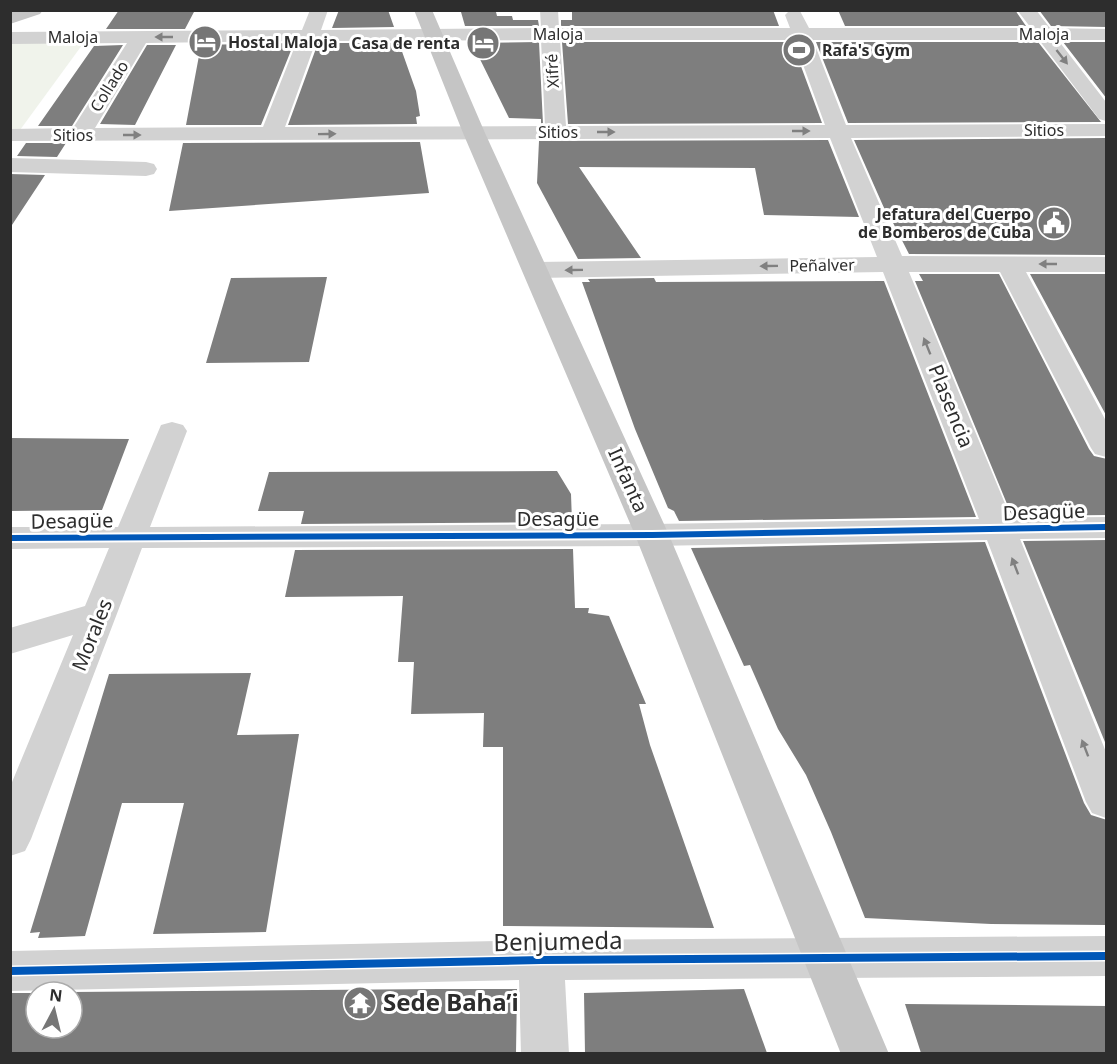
<svg xmlns="http://www.w3.org/2000/svg" width="1117" height="1064" viewBox="0 0 1117 1064" font-family="'Noto Sans',sans-serif">
<style>
.green{fill:#f0f3eb}
.building{fill:#7e7e7e}
.lines{fill:none;stroke-linecap:round;stroke-linejoin:round}
.minor{fill:#d2d2d2;fill-rule:evenodd}
.major{fill:#c5c5c5;fill-rule:evenodd}
.cycleway-far1-casing{stroke:#fff;stroke-width:10}
.cycleway-casing{stroke:#fff;stroke-width:11}
.cycleway-far1{stroke:#0057b8;stroke-width:6}
.cycleway{stroke:#0057b8;stroke-width:8}
.oneway{fill:#808080}
.labels{text-anchor:middle;stroke-width:6;stroke-linejoin:round;paint-order:stroke}
.far-street-label{font-size:16px;fill:#2d2d2d;stroke:#fff}
.far-poi-label{font-size:16px;font-weight:bold;fill:#2d2d2d;stroke:#fff;text-anchor:start}
.street-label{font-size:20px;fill:#2d2d2d;stroke:#fff}
.near-street-label{font-size:24px;fill:#2d2d2d;stroke:#fff}
.near-poi-label{font-size:24px;font-weight:bold;fill:#2d2d2d;stroke:#fff;text-anchor:start}
</style>
<rect width="100%" height="100%" fill="#fff"/>
<!-- green -->
<path class="green" d="M11,40L85,41L20,130H11Z"/>
<!-- building -->
<path class="building" d="M119,10H195L185,29H106Z
M339,10H388L394,27L332,28Z
M572,10H773L779,26H561V20H572Z
M838,10H1015L1026,26H845Z
M1039,10H1107V27L1051,26Z
M461,12H496L497,16H512L513,20H538L539,26H465Z
M539,42L543,124H541V119L509,118L472,43Z
M562,42H792L822,123L568,124Z
M816,42H1038L1101,122L848,123Z
M1063,42H1107V99Z
M294,43L261,125H186L201,45Z
M318,43H399L416,91L420,116L416,117L417,124L288,125Z
M123,45L72,126H38L94,46Z
M147,45H176L135,125L100,124Z
M1106,138L1107,255L909,254L890,217H888L854,140Z
M828,140L859,217L764,215L755,168L579,167L641,258L578,259L537,183L539,141Z
M420,142L429,193L169,211L183,143Z
M26,143H66L57,157L17,156Z
M10,174L45,175L10,228Z
M919,274H999L1089,449L1094,456L1107,459V515L1012,516L915,281H923Z
M1030,274H1107V417Z
M327,277L309,362L206,363L231,278Z
M654,278L656,282L884,281L976,517L679,521L674,511L668,508L635,429L582,282H590L588,279Z
M10,438L129,439L102,510L10,511Z
M557,471L571,494L572,522L301,524L304,511H258L269,472Z
M1107,540V747L1023,541Z
M985,542L1084,803L1091,815L1107,820V925L991,924L865,918L831,832L806,775L778,729L750,665L744,666L691,548Z
M573,549L575,608H589L588,613L609,616L646,704H639L650,745L714,928L503,926V747H483L484,713L411,714L414,662H398L403,596L285,597L295,550Z
M251,673L237,735L299,734L266,932L153,934L184,803H122L85,936L38,938L40,932L30,933L109,674Z
M439,989H517L516,1053H10V993H36V1028H72V992Z
M744,989L767,1053H585L584,993Z
M905,1004L1107,1006V1053H921Z"/>
<g class="lines">
<!-- minor -->
<path class="minor" d="M310,10H328L321,30L541,28L540,10H558L559,28H790L785,15L790,10L800,11L809,28H1031L1017,10H1036L1050,28L1106,29V40H1058L1106,102V121L1099,119L1039,40H813L846,125L1106,124V136L851,138L902,256L1106,257V272H1026L1106,421V457L1095,454L1091,448L1000,272H909L1011,518L1106,517V538L1020,539L1106,752V818L1092,813L1086,802L987,540L652,546L142,548L31,839L25,851L10,856V787L73,635L10,654V628L85,606L109,548L10,549V527H118L161,425L172,422L183,425L187,431L150,527L652,524L979,519L883,272L537,278L528,275L524,270L528,265L537,262L877,257L830,138L10,141V129L73,128L127,43L10,44V32L302,30ZM541,40L545,126L285,127L316,41ZM560,40H794L825,125L566,126ZM297,41L263,127L95,128L146,43Z
M10,158L146,162L154,164L157,169L154,174L146,176L10,172Z
M1106,936V976L565,980L569,1054H521L519,980L10,991V951L541,940Z"/>
<!-- major -->
<path class="major" d="M16,10H43L40,14L10,24V13Z
M414,10H432L485,133L669,535L889,1054H841L635,535L463,133Z"/>
<!-- cycleway-far1 casing -->
<g class="cycleway-far1-casing">
<path id="cycleway-far1" d="M10,538L652,535L1106,527"/>
</g>
<!-- cycleway casing -->
<g class="cycleway-casing">
<path id="cycleway" d="M10,971L541,960L1106,956"/>
</g>
<!-- cycleway-far1 -->
<use href="#cycleway-far1" class="cycleway-far1"/>
<!-- cycleway -->
<use href="#cycleway" class="cycleway"/>
</g>
<!-- one-way arrows -->
<defs><path id="oneway-solid" d="M-6-.8H1V-3.2L6.5 0L1 3.2V.8H-6Z" transform="scale(1.5)"/></defs>
<g class="oneway">
<use href="#oneway-solid" transform="translate(164 37) rotate(180)"/>
<use href="#oneway-solid" transform="translate(1062 57) rotate(52)"/>
<use href="#oneway-solid" transform="translate(801 131)"/>
<use href="#oneway-solid" transform="translate(606 132)"/>
<use href="#oneway-solid" transform="translate(327 134) rotate(-1)"/>
<use href="#oneway-solid" transform="translate(132 135)"/>
<use href="#oneway-solid" transform="translate(1048 264) rotate(180)"/>
<use href="#oneway-solid" transform="translate(769 266) rotate(179)"/>
<use href="#oneway-solid" transform="translate(574 270) rotate(179)"/>
<use href="#oneway-solid" transform="translate(927 346) rotate(-112)"/>
<use href="#oneway-solid" transform="translate(1015 566) rotate(-111)"/>
<use href="#oneway-solid" transform="translate(1085 748) rotate(-111)"/>
</g>
<!-- icons -->
<defs>
<g id="hotel-disc" transform="scale(1.725)"><circle r="9.5" fill="#767676" stroke="#fff"/><path d="M-6-4.5h1.5V1H6V5H4.5V3h-9V5H-6ZM-4 0a1.8 1.8 0 1 1 3.6 0ZM.5 0V-2.5h3Q6-2.5 6 0Z" fill="#fff"/></g>
<g id="stadium-disc" transform="scale(1.725)"><circle r="9.5" fill="#767676" stroke="#fff"/><path d="M0-5a6.5 5 0 1 0 0 10a6.5 5 0 1 0 0-10ZM-3.5-1.8h7v3.6h-7Z" fill="#fff"/></g>
<g id="civic-disc" transform="scale(1.725)"><circle r="9.5" fill="#767676" stroke="#fff"/><path d="M-.6-6.5H3V-4.5H.6V-3L4-1V1h2V6H-6V1h2V-1L-.6-3ZM-1.2 2.5V6h2.4V2.5Z" fill="#fff"/></g>
<g id="temple-disc" transform="scale(1.725)"><circle r="9.5" fill="#767676" stroke="#fff"/><path d="M0-6L5-2H3V0L6.5 2.5H4V6H1.5V3h-3V6H-4V2.5H-6.5L-3 0V-2H-5Z" fill="#fff"/></g>
</defs>
<g fill-rule="evenodd">
<use href="#hotel-disc" x="205" y="42"/>
<use href="#hotel-disc" x="483" y="43"/>
<use href="#stadium-disc" x="799" y="50"/>
<use href="#civic-disc" x="1054" y="223"/>
<use href="#temple-disc" x="360" y="1003"/>
</g>
<g class="labels">
<!-- far-street labels -->
<g class="far-street-label">
<text x="558" y="40">Maloja</text>
<text x="1044" y="40">Maloja</text>
<text x="73" y="43">Maloja</text>
<text transform="translate(552 71) rotate(-93)" y="6">Xifré</text>
<text transform="translate(109 86) rotate(-58)" y="6">Collado</text>
<text x="1044" y="136">Sitios</text>
<text x="558" y="138">Sitios</text>
<text x="73" y="141">Sitios</text>
<text transform="translate(822 265) rotate(-1)" y="6">Peñalver</text>
</g>
<!-- far-poi labels -->
<g class="far-poi-label">
<text x="228" y="48">Hostal Maloja</text>
<text x="460" y="49" text-anchor="end">Casa de renta</text>
<text x="822" y="56">Rafa's Gym</text>
<text x="1031" y="220" text-anchor="end">Jefatura del Cuerpo<tspan x="1031" dy="18">de Bomberos de Cuba</tspan></text>
</g>
<!-- street labels -->
<g class="street-label">
<text transform="translate(951 406) rotate(68)" y="7">Plasencia</text>
<text transform="translate(628 480) rotate(66)" y="7">Infanta</text>
<text transform="translate(1044 512) rotate(-2)" y="7">Desagüe</text>
<text x="558" y="526">Desagüe</text>
<text transform="translate(72 521) rotate(-1)" y="7">Desagüe</text>
<text transform="translate(92 635) rotate(-68)" y="7">Morales</text>
</g>
<!-- near-street labels -->
<g class="near-street-label">
<text transform="translate(558 942) rotate(-1)" y="8">Benjumeda</text>
</g>
<!-- near-poi labels -->
<g class="near-poi-label">
<text x="383" y="1011">Sede Baha’i</text>
</g>
</g>
<!-- border -->
<rect width="1117" height="1064" fill="none" stroke="#2d2d2d" stroke-width="24"/>
<!-- north arrow -->
<g transform="translate(54 1010) rotate(7)"><circle r="28" fill="#ffffff" stroke="#ababab" stroke-width="1.5"/>
<path d="M0-4.5L10 22L0 15L-10 22Z" fill="#767676"/>
<text y="-9" font-size="16" font-weight="bold" text-anchor="middle" fill="#2d2d2d">N</text>
</g>
</svg>
